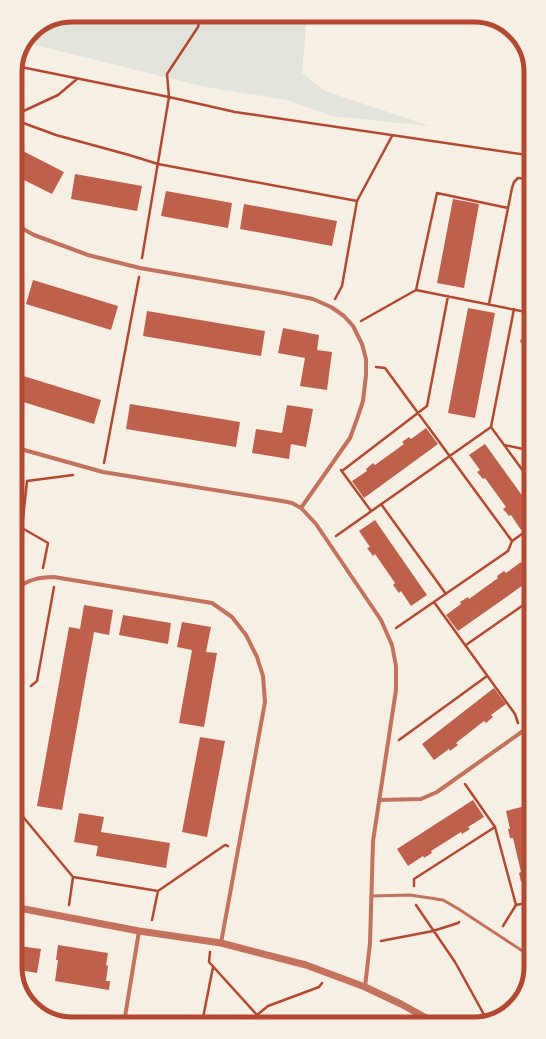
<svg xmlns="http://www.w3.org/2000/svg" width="546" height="1039" viewBox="0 0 546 1039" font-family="Overpass,sans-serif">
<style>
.green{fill:#e2e4dc}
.building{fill:#bf614a}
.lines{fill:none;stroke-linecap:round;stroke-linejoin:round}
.path{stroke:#b5482f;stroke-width:2.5}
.service{stroke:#c5725c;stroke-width:3}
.minor{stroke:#c5725c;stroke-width:4}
.tertiary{stroke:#c5725c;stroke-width:7}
.rim{fill:none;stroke:#b5482f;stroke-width:5}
</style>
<rect width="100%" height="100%" fill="#f6efe4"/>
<!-- green -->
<path class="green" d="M72,15H307L302,73L325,91L430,126L332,116L287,100L205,87L27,43L32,32Z"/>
<!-- building -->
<path class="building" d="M15,147L64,172L52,194L16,176Z
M75,174L142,186L137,211L71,199Z
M166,191L232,203L228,228L161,216Z
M453,199L479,204L464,288L437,283Z
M244,204L337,221L332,246L240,229Z
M16,270L24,274L16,289Z
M33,280L118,306L111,330L26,304Z
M468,308L495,313L475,418L448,413Z
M147,311L265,331L261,356L143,336Z
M283,328L319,335L317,350L332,352L327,390L300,386L305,358L278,353Z
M17,374L101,400L94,424L17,400Z
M527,375H528V396L523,394Z
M130,404L240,422L236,447L126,429Z
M287,405L313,409L306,447L291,444L289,459L252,453L256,429L282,433Z
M426,428L438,444L364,498L352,481L367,471L366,469L373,463L375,465L404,444L402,442L409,437L411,439Z
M485,444L529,505V525L521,530L511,515L509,516L503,509L506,507L485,478L483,479L477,472L480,470L469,455Z
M375,520L427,595L411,606L401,591L399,593L393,585L395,583L375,554L373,556L367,548L370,547L359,531Z
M521,562L529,574V581L458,631L446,615L461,604L460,602L468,597L469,599L498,578L497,576L504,571L506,573Z
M84,605L113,610L109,635L94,632L62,810L37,806L69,627L80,629Z
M123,615L171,623L168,644L119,635Z
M182,622L211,627L206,652L217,653L204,727L179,723L192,650L177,647Z
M494,688L506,704L491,715L493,717L486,723L484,721L456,743L458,745L450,751L449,749L434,760L422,744Z
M200,737L225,741L207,837L182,832Z
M473,800L484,817L468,827L470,829L462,834L461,832L431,851L432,853L424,858L423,856L408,866L397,849Z
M525,806L530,827L531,898L528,899L523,882H521L519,873L521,872L513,838H510L508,829H510L506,811Z
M79,813L104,817L101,832L170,843L166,868L96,856L98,846L74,842Z
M58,945L108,953L106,965L108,966L106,981H110L109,990L55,981L58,960H56Z
M19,946L41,949L37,973L19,970Z"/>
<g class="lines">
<!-- path -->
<path class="path" d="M16,66L169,97L235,112L527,155
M15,115L58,95L77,79
M15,120L56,135L129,155L158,164L357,201
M142,258L169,97L167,74L198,27L201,15
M416,290L437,193L508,208
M335,299L342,286L357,201L392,136
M489,304L512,188L514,182L518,178L527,179
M514,309L491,427L529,479
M361,321L416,290L526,312
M376,367L385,368L512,541
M504,445L528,450
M104,463L139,277
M341,470L371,511
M342,471L427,406L448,296
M381,504L446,594
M336,536L491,427
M43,568L48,543L22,528L27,481L73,475
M434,602L515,714L518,723
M396,628L508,551L512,541L529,529
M466,645L529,601
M31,686L37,681L54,587
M399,740L487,676
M523,743L530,769
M465,784L495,827L516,905
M19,812L73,877L69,905
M73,877L158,891
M414,886V879L495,827
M416,905L455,962L487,1020
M152,920L158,891L225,845L228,846
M503,926L516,905L531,902
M381,941L433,931L458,923L459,922
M210,952L209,962L257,1015
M253,1022L257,1015L268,1006L319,987L322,983
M202,1023L213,967"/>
<!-- service -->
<path class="service" d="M372,896L410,895L443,900L457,908L524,952"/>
<!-- minor -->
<path class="minor" d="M16,225L34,235L88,255L140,268L284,293L313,299L331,307L344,316L353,326L362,344L366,359V375L363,401L357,419L350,438L301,508
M522,341L528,342
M17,448L103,472L282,501L292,503L301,508L316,524L381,620L392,645L396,666V690L373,841L370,943L365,987
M18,588C28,579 40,577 54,577L212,603L232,617L246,635L257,657L263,676L265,702L221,943
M18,673C24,693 22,708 18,729
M379,800L421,799L437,792L530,726
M124,1023L139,931"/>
<!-- tertiary -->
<path class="tertiary" d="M19,908L139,931L221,943L306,965L365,987L401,1004L430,1020"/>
</g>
<!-- crop -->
<path d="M0 0H546V1039H0ZM72 22H474A50 50 0 0 1 524 72V967A50 50 0 0 1 474 1017H72A50 50 0 0 1 22 967V72A50 50 0 0 1 72 22Z" fill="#f6efe4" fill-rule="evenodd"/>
<path class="rim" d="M72 22H474A50 50 0 0 1 524 72V967A50 50 0 0 1 474 1017H72A50 50 0 0 1 22 967V72A50 50 0 0 1 72 22Z"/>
</svg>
